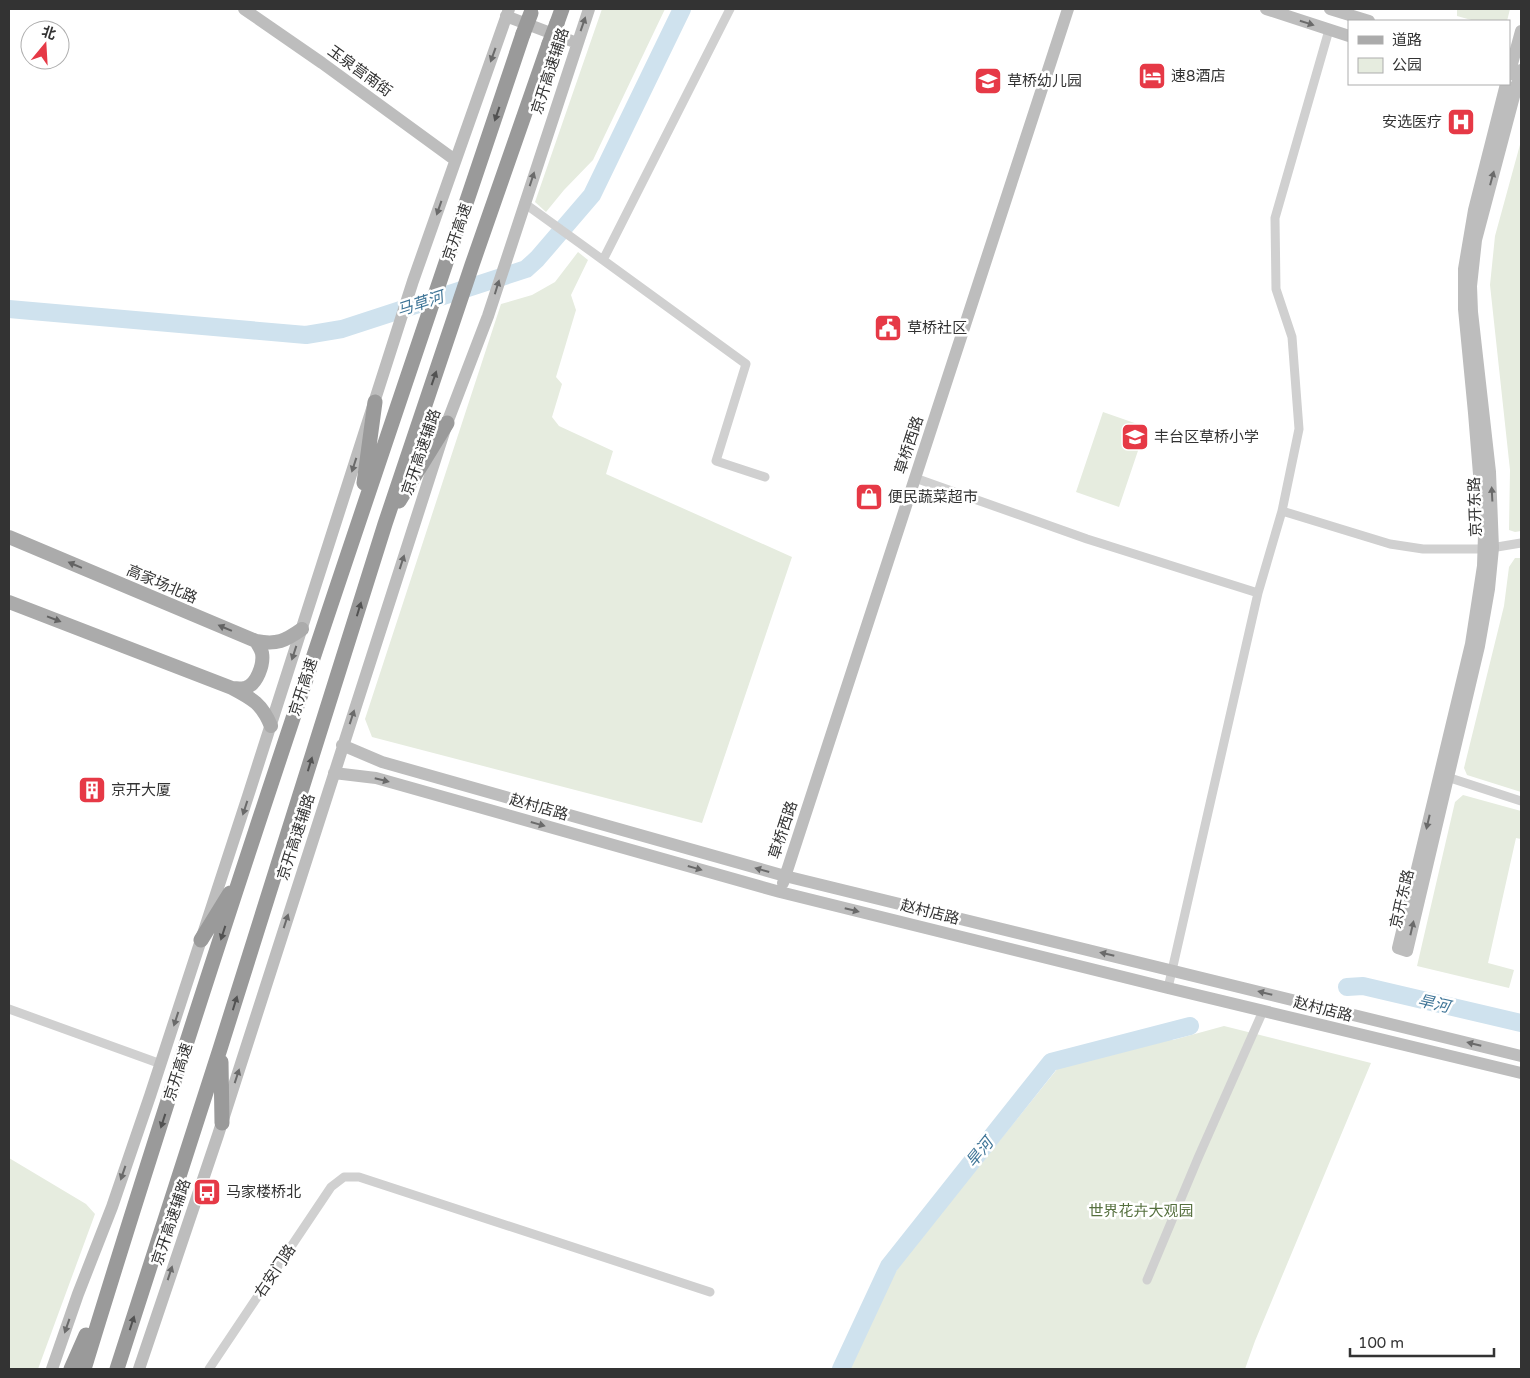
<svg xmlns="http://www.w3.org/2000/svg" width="1530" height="1378" viewBox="0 0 1530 1378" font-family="'Varela Round','Noto Sans SC',sans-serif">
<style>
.green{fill:#e6ecdf}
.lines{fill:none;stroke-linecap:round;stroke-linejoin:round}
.river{stroke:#cfe2ee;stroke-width:18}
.street{stroke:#d0d0d0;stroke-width:9}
.secondary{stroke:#bdbdbd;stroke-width:12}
.primary{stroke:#ababab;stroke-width:14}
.highway{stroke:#9a9a9a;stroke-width:15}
.highway-bridge{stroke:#9a9a9a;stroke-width:15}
.oneway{fill:#6a6a6a}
.oneway2{fill:#525252}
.oneway3{fill:#636363}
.labels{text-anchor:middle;stroke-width:5;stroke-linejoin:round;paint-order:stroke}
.street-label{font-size:15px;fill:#333;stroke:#fff}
.poi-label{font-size:15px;fill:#333;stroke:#fff;text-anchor:start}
.park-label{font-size:15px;fill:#56703f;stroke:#fff}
.water-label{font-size:16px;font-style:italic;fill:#3f7597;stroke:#fff}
</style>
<rect width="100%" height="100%" fill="#fff"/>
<!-- green -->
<path class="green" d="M602,9H665L593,160L564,190L546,212L535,202Z
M1457,9H1510L1507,21H1475L1457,16Z
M1521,141V531L1515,532L1509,530L1510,470L1490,285L1495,236Z
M578,252L588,260L571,295L576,310L556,377L562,384L552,417L559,426L613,451L606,474L792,557L702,823L372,737L365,719L501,304L532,295L555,282Z
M1103,412L1146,427L1119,507L1076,492Z
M1515,558H1521V792L1467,775L1464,768L1504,606L1509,567Z
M1463,795L1521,811V839L1516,838L1488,963L1514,970L1509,988L1417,966L1455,802Z
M1224,1026L1371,1063L1255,1341L1245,1369H844L869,1311L905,1258L1058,1068L1138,1031L1173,1040Z
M9,1158L86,1204L95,1214L38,1369H9Z"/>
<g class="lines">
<!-- river -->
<path class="river" d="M9,309L306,335L342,329L526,269L537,259L592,195L682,9
M1347,987L1363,986L1521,1023
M841,1369L889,1266L1051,1062L1190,1026"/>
<!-- street -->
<path class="street" d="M1329,30L1275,218L1276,289L1292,337L1299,429L1282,511L1390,544L1423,549H1485L1521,543
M524,203L603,260L730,9
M603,260L746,364L716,461L765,477
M915,478L1087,539L1258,593
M1444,776L1521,801
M1168,988L1258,593L1282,511
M9,1009L161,1064
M1147,1280L1198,1158L1263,1011
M209,1369L331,1187L344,1177H359L710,1292"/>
<!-- secondary -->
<path class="secondary" d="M244,9L322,63L455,160
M1266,9L1349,36
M1330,9L1369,21
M506,16L577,43
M1509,75L1521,31
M1506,84L1474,210L1464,269V309L1474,413L1484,535L1483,566L1471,644L1398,948L1407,951L1479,646L1489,589L1493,548L1490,472L1472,312L1471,286L1476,240L1521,70
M342,745L382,762L785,876L1521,1056
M334,773L376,778L780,892L1168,988L1521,1073
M783,883L1068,9
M52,1369L78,1294L112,1207L150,1096L248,796L413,281L509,9
M139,1369L218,1135L447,423L488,316L589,9"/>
<!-- primary -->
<path class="primary" d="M9,537L256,641C277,645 285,641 302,629
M9,602L232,688C253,699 262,704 271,726
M232,688C236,688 242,689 245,688C257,685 264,664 262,653C261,649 258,645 256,641"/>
<!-- highway -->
<path class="highway" d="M557,23L562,9
M364,483L375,402
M399,501L447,423
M201,940L230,893
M221,1062L222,1123
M71,1369L86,1335
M84,1369C221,921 374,478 523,34
M117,1369L220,1049L385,524L472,265L549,44"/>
<!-- highway-bridge -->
<path class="highway-bridge" d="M523,34L531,13
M549,44L557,23"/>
</g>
<!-- one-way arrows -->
<defs><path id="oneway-solid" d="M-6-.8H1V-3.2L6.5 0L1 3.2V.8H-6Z" transform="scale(1.25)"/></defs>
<g class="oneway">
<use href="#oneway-solid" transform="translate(1307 23) rotate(18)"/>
<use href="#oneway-solid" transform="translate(583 24) rotate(-71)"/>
<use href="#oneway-solid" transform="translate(493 55) rotate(110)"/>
<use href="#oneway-solid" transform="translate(1492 178) rotate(-75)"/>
<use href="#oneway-solid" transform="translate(532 179) rotate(-72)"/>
<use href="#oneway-solid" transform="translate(439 208) rotate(109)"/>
<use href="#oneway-solid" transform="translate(497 287) rotate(-73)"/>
<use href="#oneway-solid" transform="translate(354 465) rotate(108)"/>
<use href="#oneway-solid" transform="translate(1492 494) rotate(-93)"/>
<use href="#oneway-solid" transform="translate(402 562) rotate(-72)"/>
<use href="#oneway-solid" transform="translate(294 653) rotate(108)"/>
<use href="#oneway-solid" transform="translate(352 717) rotate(-72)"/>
<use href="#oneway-solid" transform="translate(382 780) rotate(14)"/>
<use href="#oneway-solid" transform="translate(245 808) rotate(108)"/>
<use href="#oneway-solid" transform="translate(1428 822) rotate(103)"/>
<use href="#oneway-solid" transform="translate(538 824) rotate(16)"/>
<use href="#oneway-solid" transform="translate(695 868) rotate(16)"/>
<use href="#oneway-solid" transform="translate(762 870) rotate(-164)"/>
<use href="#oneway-solid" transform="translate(852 910) rotate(14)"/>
<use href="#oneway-solid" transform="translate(286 921) rotate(-72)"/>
<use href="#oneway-solid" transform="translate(1412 928) rotate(-77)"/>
<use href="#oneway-solid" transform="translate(1107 954) rotate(-167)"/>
<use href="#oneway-solid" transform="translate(1265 993) rotate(-166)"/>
<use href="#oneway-solid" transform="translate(176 1019) rotate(108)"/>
<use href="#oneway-solid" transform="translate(1474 1044) rotate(-166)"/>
<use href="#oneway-solid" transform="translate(237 1076) rotate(-72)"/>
<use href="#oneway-solid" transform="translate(123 1173) rotate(109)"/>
<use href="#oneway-solid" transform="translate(170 1273) rotate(-72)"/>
<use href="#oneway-solid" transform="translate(67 1326) rotate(109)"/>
</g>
<g class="oneway2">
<use href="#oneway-solid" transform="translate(497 114) rotate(109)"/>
<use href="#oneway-solid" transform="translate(434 378) rotate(-71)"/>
<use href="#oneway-solid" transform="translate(359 609) rotate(-73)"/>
<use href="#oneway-solid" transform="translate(310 764) rotate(-73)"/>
<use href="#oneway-solid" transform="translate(223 933) rotate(108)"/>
<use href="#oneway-solid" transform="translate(235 1003) rotate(-73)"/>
<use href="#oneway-solid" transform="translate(163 1121) rotate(108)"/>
<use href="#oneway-solid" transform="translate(132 1323) rotate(-72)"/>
</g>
<g class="oneway3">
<use href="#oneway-solid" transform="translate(75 565) rotate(-157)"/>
<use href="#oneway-solid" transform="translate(54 619) rotate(21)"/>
<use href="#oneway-solid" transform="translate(225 628) rotate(-157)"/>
</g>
<!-- icons -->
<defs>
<g id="hotel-square" transform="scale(1.4375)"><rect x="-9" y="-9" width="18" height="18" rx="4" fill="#e63946" stroke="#fff"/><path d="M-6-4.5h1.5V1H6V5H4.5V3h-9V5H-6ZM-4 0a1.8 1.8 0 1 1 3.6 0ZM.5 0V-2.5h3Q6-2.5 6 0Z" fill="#fff"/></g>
<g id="school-square" transform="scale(1.4375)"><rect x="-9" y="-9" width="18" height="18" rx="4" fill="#e63946" stroke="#fff"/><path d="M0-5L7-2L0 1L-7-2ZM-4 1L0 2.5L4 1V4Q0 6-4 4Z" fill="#fff"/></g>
<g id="hospital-square" transform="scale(1.4375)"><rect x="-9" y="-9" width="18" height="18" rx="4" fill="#e63946" stroke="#fff"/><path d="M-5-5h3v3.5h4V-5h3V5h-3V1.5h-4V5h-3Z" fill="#fff"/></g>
<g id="civic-square" transform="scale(1.4375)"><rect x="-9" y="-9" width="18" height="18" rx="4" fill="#e63946" stroke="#fff"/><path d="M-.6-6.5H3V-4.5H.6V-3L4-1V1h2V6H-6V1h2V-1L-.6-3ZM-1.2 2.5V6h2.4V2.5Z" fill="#fff"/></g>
<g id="shop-square" transform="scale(1.4375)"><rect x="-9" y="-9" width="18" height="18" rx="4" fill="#e63946" stroke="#fff"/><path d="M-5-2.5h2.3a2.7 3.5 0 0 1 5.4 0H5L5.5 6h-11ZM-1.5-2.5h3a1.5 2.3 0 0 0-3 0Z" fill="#fff"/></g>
<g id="building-square" transform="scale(1.4375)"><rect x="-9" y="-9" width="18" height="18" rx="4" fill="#e63946" stroke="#fff"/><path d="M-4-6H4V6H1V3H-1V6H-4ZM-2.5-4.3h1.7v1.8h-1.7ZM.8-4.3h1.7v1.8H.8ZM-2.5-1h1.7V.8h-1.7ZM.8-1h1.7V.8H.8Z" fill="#fff"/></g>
<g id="bus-square" transform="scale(1.4375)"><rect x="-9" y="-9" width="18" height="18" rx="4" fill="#e63946" stroke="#fff"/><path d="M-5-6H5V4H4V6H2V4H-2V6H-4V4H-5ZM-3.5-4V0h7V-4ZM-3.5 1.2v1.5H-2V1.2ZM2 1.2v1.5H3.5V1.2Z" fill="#fff"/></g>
</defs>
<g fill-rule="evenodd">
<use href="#hotel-square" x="1152" y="76"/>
<use href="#school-square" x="988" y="81"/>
<use href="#hospital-square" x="1461" y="122"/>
<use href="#civic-square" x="888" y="328"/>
<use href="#school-square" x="1135" y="437"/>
<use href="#shop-square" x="869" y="497"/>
<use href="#building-square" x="92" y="790"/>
<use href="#bus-square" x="207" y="1192"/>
</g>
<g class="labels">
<!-- street labels -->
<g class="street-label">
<text transform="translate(360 71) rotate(36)" y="5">玉泉营南街</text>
<text transform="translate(550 71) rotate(-72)" y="5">京开高速辅路</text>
<text transform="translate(457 232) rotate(-71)" y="5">京开高速</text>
<text transform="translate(909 445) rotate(-72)" y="5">草桥西路</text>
<text transform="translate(421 452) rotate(-71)" y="5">京开高速辅路</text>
<text transform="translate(1475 507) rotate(-92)" y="5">京开东路</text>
<text transform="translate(162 584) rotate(23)" y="5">高家场北路</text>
<text transform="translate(303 687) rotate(-72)" y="5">京开高速</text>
<text transform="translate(539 807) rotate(16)" y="5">赵村店路</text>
<text transform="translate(783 830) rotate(-72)" y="5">草桥西路</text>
<text transform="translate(296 837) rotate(-72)" y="5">京开高速辅路</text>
<text transform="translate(1402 899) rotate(-77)" y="5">京开东路</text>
<text transform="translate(930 912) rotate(14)" y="5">赵村店路</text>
<text transform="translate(1323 1009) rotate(14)" y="5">赵村店路</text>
<text transform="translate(178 1072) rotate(-72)" y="5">京开高速</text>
<text transform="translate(171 1222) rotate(-71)" y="5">京开高速辅路</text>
<text transform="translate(275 1271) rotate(-56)" y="5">右安门路</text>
</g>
<!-- poi labels -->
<g class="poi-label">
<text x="1171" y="81">速8酒店</text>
<text x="1007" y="86">草桥幼儿园</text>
<text x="1442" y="127" text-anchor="end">安选医疗</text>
<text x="907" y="333">草桥社区</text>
<text x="1154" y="442">丰台区草桥小学</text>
<text x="888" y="502">便民蔬菜超市</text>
<text x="111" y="795">京开大厦</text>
<text x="226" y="1197">马家楼桥北</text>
</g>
<!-- park labels -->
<g class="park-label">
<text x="1141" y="1216">世界花卉大观园</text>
</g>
<!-- water labels -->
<g class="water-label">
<text transform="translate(420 303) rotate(-18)" y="6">马草河</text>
<text transform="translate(1434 1003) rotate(13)" y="6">旱河</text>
<text transform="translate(979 1152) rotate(-51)" y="6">旱河</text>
</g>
</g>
<!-- border -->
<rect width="1530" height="1378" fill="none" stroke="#333333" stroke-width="20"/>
<!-- legend -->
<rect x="1348" y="20" width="162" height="65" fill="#ffffff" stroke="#adadad"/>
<rect x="1358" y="36" width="25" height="8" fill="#ababab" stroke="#adadad"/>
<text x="1392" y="45" font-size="15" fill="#333333">道路</text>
<rect x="1358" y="58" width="25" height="15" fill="#e6ecdf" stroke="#adadad"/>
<text x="1392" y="70" font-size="15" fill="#333333">公园</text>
<!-- north arrow -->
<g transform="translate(45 45) rotate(18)"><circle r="24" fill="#ffffff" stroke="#adadad"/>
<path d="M0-4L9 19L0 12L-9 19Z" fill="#e63946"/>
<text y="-8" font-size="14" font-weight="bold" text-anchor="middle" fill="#333333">北</text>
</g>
<!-- scale -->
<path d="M1350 1348v8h144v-8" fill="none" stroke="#333333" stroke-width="2.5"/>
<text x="1358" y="1348" font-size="15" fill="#333333" stroke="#ffffff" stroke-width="4" paint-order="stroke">100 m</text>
</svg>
